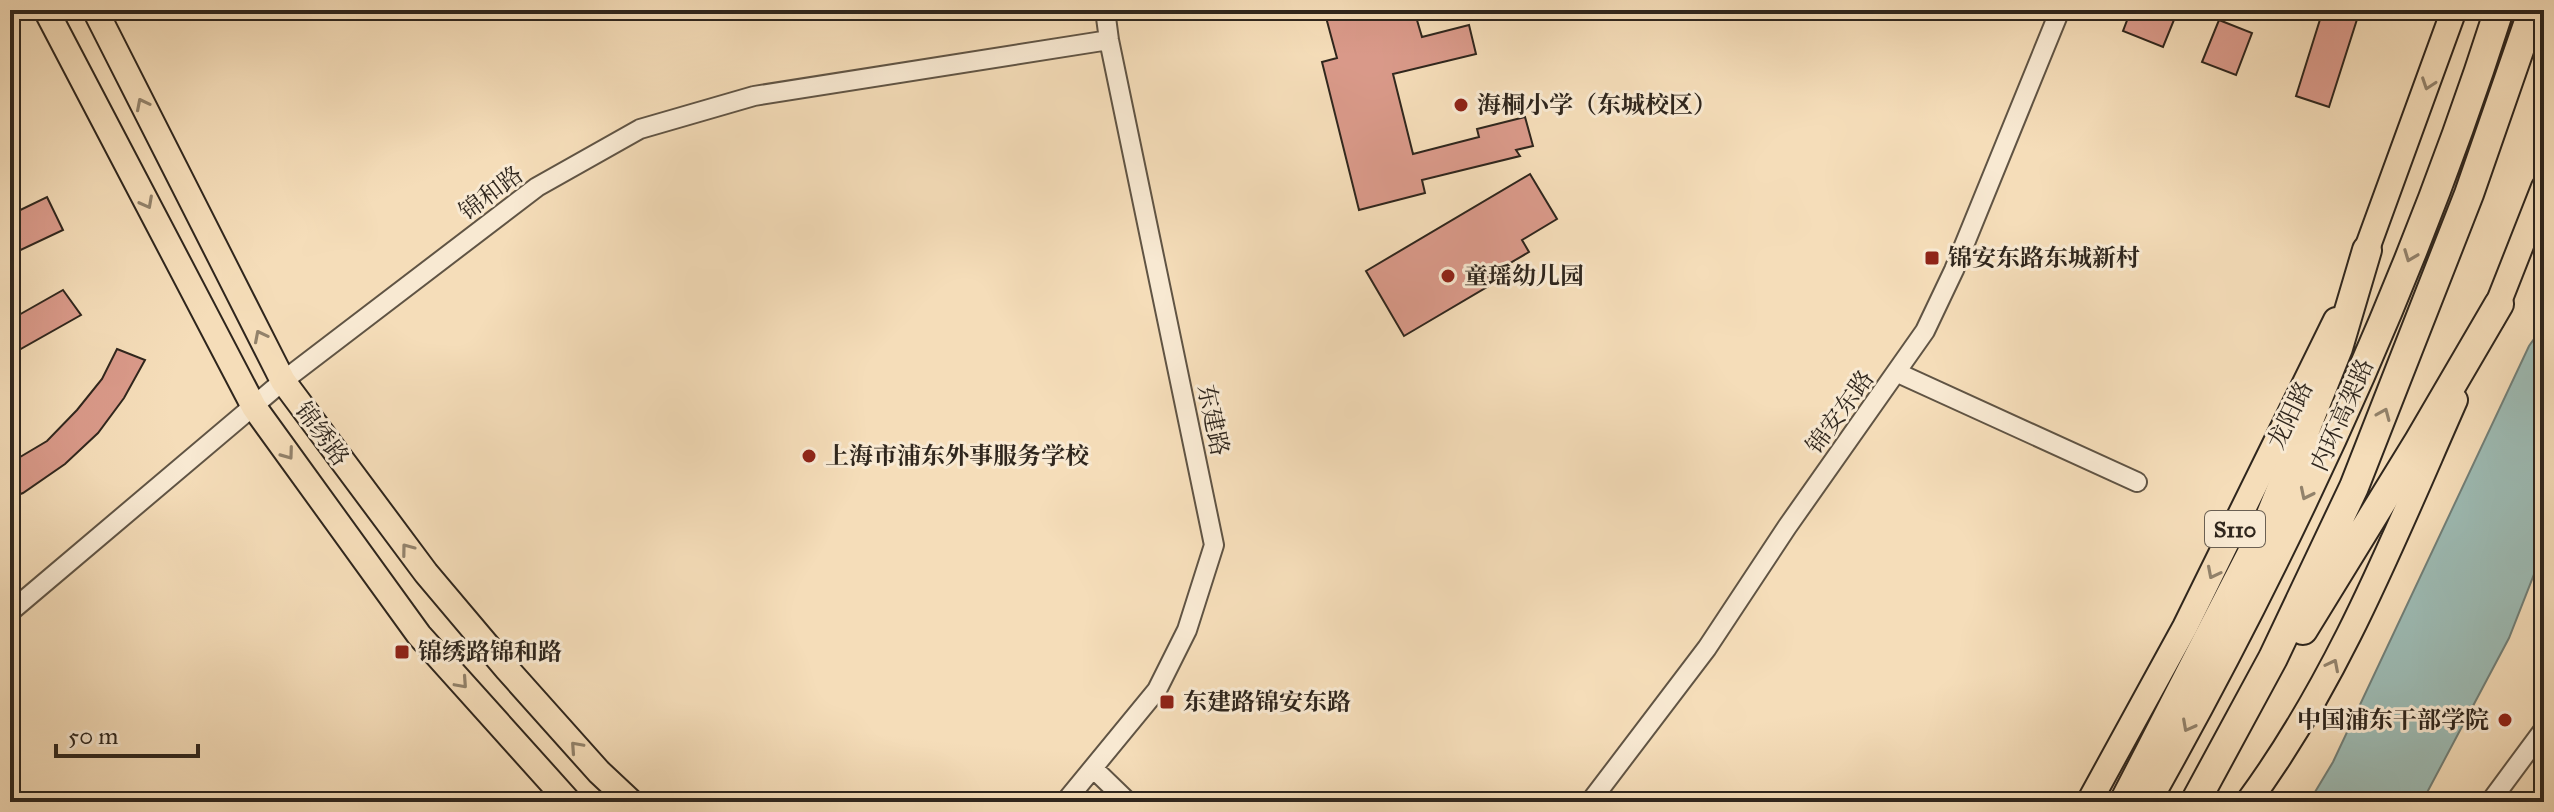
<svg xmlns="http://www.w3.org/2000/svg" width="2554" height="812" viewBox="0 0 2554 812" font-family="'IM FELL Great Primer','Noto Serif SC',serif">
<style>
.water{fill:#9dbbb4;stroke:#717f78;stroke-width:2}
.building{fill:#da9a8a;stroke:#2f261d;stroke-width:2}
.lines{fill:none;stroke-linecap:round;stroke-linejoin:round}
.minor-casing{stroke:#605444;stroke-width:22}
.major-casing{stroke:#2f261d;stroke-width:28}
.highway-casing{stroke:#2f261d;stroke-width:32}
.minor{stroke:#f8e9d2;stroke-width:18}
.major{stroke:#f5ddb9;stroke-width:24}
.highway{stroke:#f5ddb9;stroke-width:28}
.oneway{stroke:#92826b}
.poi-dot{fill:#8f2418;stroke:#f8e9d2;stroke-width:3}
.labels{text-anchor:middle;stroke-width:6;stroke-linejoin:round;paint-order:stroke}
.shield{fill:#f8e9d2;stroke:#6b6053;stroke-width:2}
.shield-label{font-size:22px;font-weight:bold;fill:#2f261d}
.poi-label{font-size:24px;font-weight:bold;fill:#2f261d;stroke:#f8e9d2;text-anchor:start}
.street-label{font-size:24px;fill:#2f261d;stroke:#f8e9d2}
</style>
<rect width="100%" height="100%" fill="#f5ddb9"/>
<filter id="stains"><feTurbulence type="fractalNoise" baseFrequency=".0025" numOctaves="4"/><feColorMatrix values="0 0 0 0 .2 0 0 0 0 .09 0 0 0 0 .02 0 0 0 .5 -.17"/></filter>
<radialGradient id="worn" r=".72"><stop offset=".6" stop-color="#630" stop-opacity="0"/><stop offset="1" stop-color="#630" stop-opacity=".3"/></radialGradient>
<!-- water -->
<path class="water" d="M2544,325V549L2509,638L2422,802H2309L2333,762L2529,346Z"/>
<!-- building -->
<path class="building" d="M1324,10H1414L1422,37L1469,25L1476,54L1393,74L1413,154L1479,137L1477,129L1525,117L1533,146L1516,150L1520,156L1422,180L1425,193L1359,210L1322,62L1337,58Z
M2131,10H2178L2163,47L2123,31Z
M2323,10H2360L2329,107L2296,96Z
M2219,20L2252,33L2236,75L2202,62Z
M1530,174L1557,219L1522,240L1529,252L1488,276L1492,284L1404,336L1366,271Z
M47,197L63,230L10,255V215Z
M63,290L81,315L10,355V320Z
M117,349L145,360L124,398L98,433L65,464L23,493L10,498V463L47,441L77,410L102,379Z"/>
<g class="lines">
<!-- minor casing -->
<g class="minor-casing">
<path id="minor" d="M1898,373L2137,482
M10,612L283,381L537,187L640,129L754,96L1109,40
M1094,769L1128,802
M1065,802L1157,690L1187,630L1214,545L1109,40L1105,10
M1590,802L1707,648L1787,527L1925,331L1954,270L2060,10
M2490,802L2544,729"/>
</g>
<!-- major casing -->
<g class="major-casing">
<path id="major" d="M46,10L254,407L419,635L569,802
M95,10L283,381L426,573L507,669L599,772L631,802
M2361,265L2454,10
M2492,319L2544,187
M2089,802L2185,627L2336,320
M2248,802C2338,680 2394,538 2455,400"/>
</g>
<!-- highway casing -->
<g class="highway-casing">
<path id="highway" d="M2303,630L2419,441L2499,304
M2124,802L2268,522L2338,348L2367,250
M2146,802C2288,550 2411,286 2499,10
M2195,802L2273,658L2354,487L2469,194L2533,10"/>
</g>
<!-- minor -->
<use href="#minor" class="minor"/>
<!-- major -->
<use href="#major" class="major"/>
<!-- highway -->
<use href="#highway" class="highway"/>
</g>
<!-- one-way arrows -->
<defs><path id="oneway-chevron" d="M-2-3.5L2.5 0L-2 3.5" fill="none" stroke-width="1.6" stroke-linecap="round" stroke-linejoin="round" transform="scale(2)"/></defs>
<g class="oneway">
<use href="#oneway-chevron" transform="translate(2428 84) rotate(109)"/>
<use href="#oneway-chevron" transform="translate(142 104) rotate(-117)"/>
<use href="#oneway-chevron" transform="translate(147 203) rotate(62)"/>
<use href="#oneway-chevron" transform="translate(2410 256) rotate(111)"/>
<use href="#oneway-chevron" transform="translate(260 336) rotate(-117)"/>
<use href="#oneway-chevron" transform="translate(2384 414) rotate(-67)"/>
<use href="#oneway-chevron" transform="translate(288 454) rotate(54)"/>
<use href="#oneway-chevron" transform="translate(2306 494) rotate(116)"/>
<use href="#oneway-chevron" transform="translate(407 549) rotate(-127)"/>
<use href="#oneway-chevron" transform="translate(2213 573) rotate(117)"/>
<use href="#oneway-chevron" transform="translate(2333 665) rotate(-63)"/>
<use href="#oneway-chevron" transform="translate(462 683) rotate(48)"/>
<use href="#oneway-chevron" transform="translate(2188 726) rotate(118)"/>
<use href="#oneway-chevron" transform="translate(576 747) rotate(-132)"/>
</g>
<!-- markers -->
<g class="poi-dot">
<circle cx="1461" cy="105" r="8"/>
<rect x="1924" y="250" width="16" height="16" rx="4"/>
<circle cx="1448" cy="276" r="8"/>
<circle cx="809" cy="456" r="8"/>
<rect x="394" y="644" width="16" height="16" rx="4"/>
<rect x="1159" y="694" width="16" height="16" rx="4"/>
<circle cx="2505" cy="720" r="8"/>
</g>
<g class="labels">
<!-- shield labels -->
<rect class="shield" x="2205" y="511" width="60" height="36" rx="6"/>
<g class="shield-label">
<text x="2235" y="537">S110</text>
</g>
<!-- poi labels -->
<g class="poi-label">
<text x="1477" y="113">海桐小学（东城校区）</text>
<text x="1948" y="266">锦安东路东城新村</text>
<text x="1464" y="284">童瑶幼儿园</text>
<text x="825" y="464">上海市浦东外事服务学校</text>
<text x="418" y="660">锦绣路锦和路</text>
<text x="1183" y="710">东建路锦安东路</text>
<text x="2489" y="728" text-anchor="end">中国浦东干部学院</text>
</g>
<!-- street labels -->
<g class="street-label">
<text transform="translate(491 193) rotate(-37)" y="8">锦和路</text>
<text transform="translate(1840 412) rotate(-54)" y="8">锦安东路</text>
<text transform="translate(2290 415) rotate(-64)" y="8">龙阳路</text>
<text transform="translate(2342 415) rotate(-66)" y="8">内环高架路</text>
<text transform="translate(1213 420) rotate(78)" y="8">东建路</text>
<text transform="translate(322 434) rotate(53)" y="8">锦绣路</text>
</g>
</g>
<!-- margin -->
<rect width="2554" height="812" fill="none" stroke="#f5ddb9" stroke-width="40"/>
<rect x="12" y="12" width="2530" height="788" fill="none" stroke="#2f261d" stroke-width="4"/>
<rect x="20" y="20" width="2514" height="772" fill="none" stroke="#2f261d" stroke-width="2"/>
<!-- scale -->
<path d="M56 744v12h142v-12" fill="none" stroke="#2f261d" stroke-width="4"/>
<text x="68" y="744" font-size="24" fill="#2f261d" stroke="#f8e9d2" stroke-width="6" paint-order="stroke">50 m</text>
<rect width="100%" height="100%" filter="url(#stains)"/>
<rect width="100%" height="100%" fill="url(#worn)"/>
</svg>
